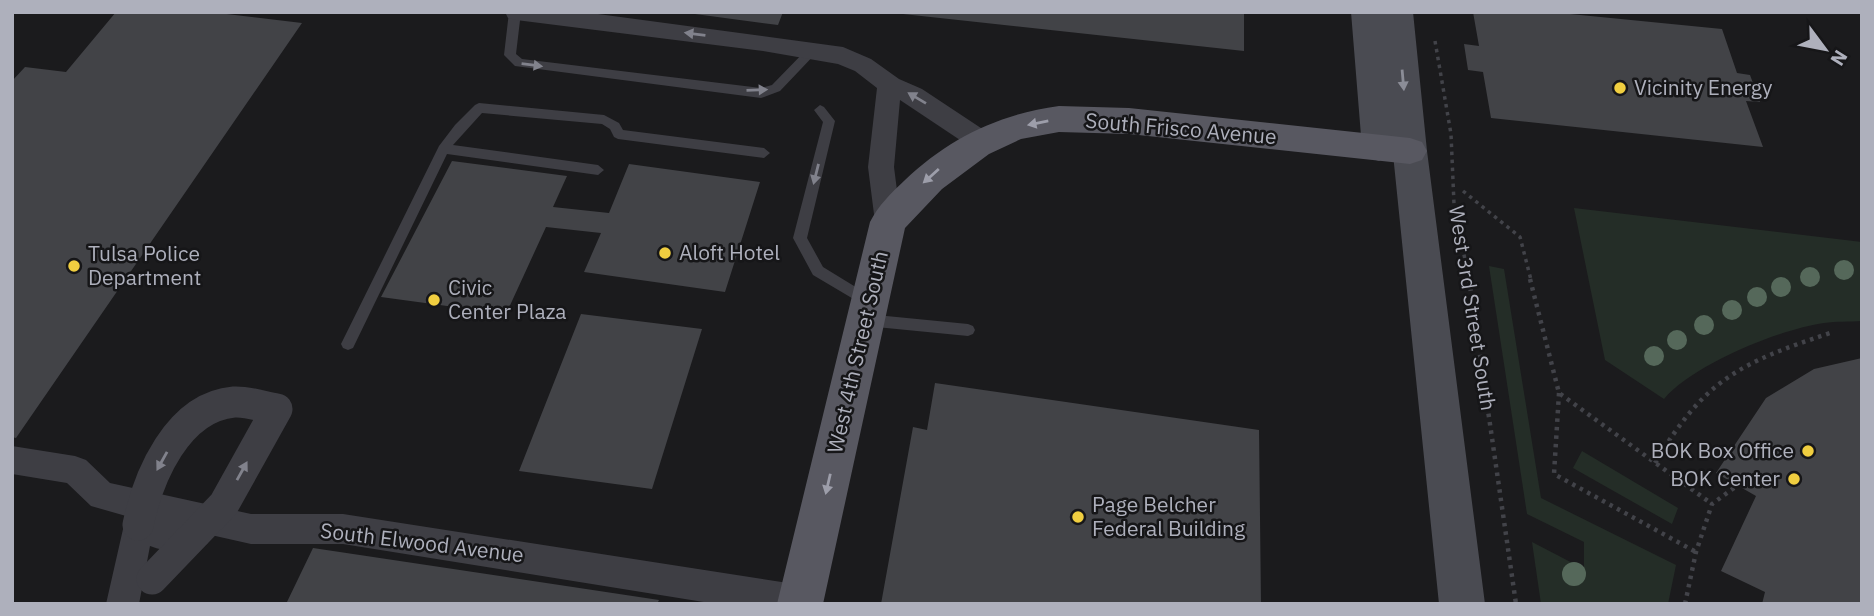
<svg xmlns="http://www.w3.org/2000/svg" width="1874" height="616" viewBox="0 0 1874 616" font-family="'IBM Plex Sans',sans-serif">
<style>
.green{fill:#242d27}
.building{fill:#424347}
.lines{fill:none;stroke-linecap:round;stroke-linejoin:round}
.path-far1{stroke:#424349;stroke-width:3.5;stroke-dasharray:3.5 4.5;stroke-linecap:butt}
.path{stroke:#424349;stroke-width:4.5;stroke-dasharray:3.5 5;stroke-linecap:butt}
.lane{fill:#3e3e44;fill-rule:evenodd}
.street{fill:#3e3e44;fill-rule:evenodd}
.secondary{fill:#4a4b52;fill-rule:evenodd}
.primary{fill:#585861;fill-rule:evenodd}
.street-bridge{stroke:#3e3e44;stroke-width:31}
.tree{fill:#55685a}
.oneway{fill:#81828c}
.oneway2{fill:#8b8d97}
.oneway3{fill:#9d9eaa}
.poi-dot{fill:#f0ce40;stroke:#161618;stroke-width:2.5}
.labels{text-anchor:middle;stroke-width:5;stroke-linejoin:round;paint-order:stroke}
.poi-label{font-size:21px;fill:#aeb0bc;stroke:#161618;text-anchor:start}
.street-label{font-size:21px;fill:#aeb0bc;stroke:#161618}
</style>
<rect width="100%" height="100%" fill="#1b1b1d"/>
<!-- green -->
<path class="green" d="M1574,208L1862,242V321C1849,322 1836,321 1824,323C1780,329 1692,365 1664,399L1605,360Z
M1489,266L1504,269L1541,498L1676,565L1668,604H1541L1532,542L1584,569V542L1527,514Z
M1582,451L1678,508L1672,524L1573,468Z"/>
<!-- building -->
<path class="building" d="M116,12H210L302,23L16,438L12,437V81L25,67L66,72Z
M680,12H783L778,25Z
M903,12H1244V51L903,14Z
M1473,12H1550L1722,29L1737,73L1750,75L1760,102L1746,101L1763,147L1491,118L1483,72L1468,70L1464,44L1479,46Z
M452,161L567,176L553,207L609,213L629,164L760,182L725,292L584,272L601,233L546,227L506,314L381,297Z
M581,314L702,329L652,489L519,471Z
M1862,358V604H1762L1765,592L1721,571L1756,496L1716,473L1766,398L1814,369Z
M935,383L1259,430L1261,604H881L913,427L927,430Z
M313,548L659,600L657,604H286Z"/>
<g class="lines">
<!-- path-far1 -->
<path class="path-far1" d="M1435,41L1451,134L1454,204L1469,280
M1463,191L1520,237L1531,280"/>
<!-- path -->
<path class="path" d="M1469,279L1516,604
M1530,279L1559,393L1712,504
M1559,393L1554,474L1696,552
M1655,463C1705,379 1740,363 1830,333
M1685,604L1696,552L1712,504L1738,485"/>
<!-- lane -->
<path class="lane" d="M509,12H521L516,54L522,59L761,88L772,85L809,47L813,46L819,50L780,91L761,98L515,66L504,55Z
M479,103L604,115L619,123L623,130L764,148L770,153L764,158L618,139L614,137L610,129L602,124L482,113L453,145L598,165L604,170L598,175L447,154L353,348L348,350L343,348L341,344L439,146L455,125L475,105Z
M820,105L824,107L835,121L807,238L823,267L872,297L874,301L872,305L867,307L813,275L793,238L823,122L814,110Z
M866,314L968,324L973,326L975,330L973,334L968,336L866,326L861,324L859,320L861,316Z"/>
<!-- street -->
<path class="street" d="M505,12H583L843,47L871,59L899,79L922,89L993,136L997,143L993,150L984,153L975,150L900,100L894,167L901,222L897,230L888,233L879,230L875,222L868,167L877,88L855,71L838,64L763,51L516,20L508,18Z
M12,446L75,456L86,460L110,483L251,514H343L801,585L813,589L817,601L816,604H716L343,544H251L211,535L207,544C187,552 170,554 150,546L139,604H106L126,516L91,506L67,483L12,474Z"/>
<!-- secondary -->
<path class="secondary" d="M1351,12H1413L1427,151L1485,604H1439L1393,154L1379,161L1367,157L1362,148Z"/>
<!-- primary -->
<path class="primary" d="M1059,106L1129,108L1410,138L1422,142L1427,151L1422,160L1410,164L1129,134L1059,132L1021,139L989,154L942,189L905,228L823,604H777L870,222C878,206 891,193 905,180C948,139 999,114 1059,106Z"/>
<!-- street-bridge -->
<path class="street-bridge" d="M138,525C148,477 177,407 234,402C247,401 264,407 277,409L224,504L152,579"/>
</g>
<!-- trees -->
<g class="tree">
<circle cx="1844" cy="270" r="10"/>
<circle cx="1810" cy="277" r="10"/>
<circle cx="1781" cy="287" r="10"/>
<circle cx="1757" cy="297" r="10"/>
<circle cx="1732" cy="310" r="10"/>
<circle cx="1704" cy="325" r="10"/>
<circle cx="1677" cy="340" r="10"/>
<circle cx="1654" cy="356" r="10"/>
<circle cx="1574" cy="574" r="12"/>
</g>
<!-- one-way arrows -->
<defs><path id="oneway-solid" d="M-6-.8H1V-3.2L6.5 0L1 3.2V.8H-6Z" transform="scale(1.75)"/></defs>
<g class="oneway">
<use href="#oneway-solid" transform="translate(695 34) rotate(-173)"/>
<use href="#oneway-solid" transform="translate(532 65) rotate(7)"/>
<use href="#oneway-solid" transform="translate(757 90) rotate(-2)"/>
<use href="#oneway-solid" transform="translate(917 98) rotate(-149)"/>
<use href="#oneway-solid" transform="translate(816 174) rotate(104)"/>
<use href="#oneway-solid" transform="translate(162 461) rotate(119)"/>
<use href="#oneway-solid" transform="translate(242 471) rotate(-61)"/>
</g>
<use class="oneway2" href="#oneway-solid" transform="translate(1403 80) rotate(85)"/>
<g class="oneway3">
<use href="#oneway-solid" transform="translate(1038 123) rotate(169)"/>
<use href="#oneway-solid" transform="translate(931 176) rotate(138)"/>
<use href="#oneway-solid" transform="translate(828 484) rotate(103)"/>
</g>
<!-- markers -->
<g class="poi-dot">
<circle cx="1620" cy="88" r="7"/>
<circle cx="665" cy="253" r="7"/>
<circle cx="74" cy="266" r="7"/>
<circle cx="434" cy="300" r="7"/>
<circle cx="1808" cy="451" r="7"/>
<circle cx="1794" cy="479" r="7"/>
<circle cx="1078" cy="517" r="7"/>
</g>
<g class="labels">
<!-- poi labels -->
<g class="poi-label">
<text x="1634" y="95">Vicinity Energy</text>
<text x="679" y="260">Aloft Hotel</text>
<text x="88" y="261">Tulsa Police<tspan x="88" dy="24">Department</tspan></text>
<text x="448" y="295">Civic<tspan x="448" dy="24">Center Plaza</tspan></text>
<text x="1794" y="458" text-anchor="end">BOK Box Office</text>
<text x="1780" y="486" text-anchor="end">BOK Center</text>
<text x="1092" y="512">Page Belcher<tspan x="1092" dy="24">Federal Building</tspan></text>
</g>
<!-- street labels -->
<g class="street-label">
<text transform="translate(1181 129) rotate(5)" y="7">South Frisco Avenue</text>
<text transform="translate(1472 308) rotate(81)" y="7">West 3rd Street South</text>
<text transform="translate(858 352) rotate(-77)" y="7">West 4th Street South</text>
<text transform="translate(422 543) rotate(7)" y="7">South Elwood Avenue</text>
</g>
</g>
<!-- border -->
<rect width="1874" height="616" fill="none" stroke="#aeb0bc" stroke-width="28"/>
<!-- north arrow -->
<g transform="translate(1825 49) rotate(122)" stroke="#161618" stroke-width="5" paint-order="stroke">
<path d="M0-5L12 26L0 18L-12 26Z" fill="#aeb0bc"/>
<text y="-10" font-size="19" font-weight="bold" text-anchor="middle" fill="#aeb0bc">N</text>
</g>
</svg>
